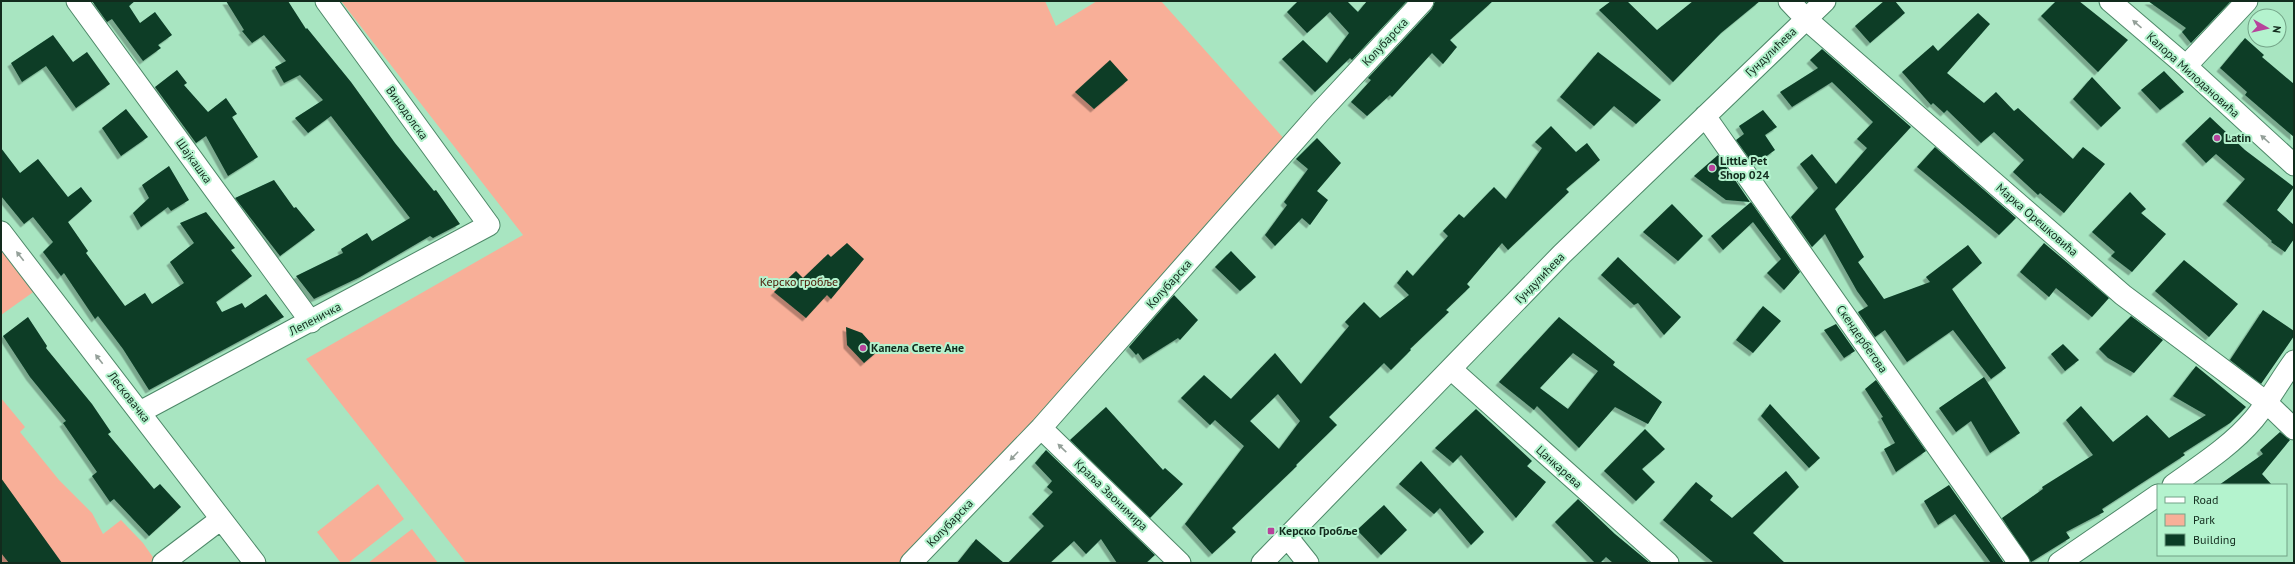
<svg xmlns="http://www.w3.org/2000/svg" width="2295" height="564" viewBox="0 0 2295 564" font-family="'PT Sans',sans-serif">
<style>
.green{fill:#f8af98}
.building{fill:#0a3c26;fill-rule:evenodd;filter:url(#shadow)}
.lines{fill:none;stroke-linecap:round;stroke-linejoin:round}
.minor-casing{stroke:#4d8868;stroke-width:23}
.minor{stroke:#fff;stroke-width:21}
.oneway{fill:#94a099}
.poi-dot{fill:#b7439b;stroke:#b4f3ce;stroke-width:1.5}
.labels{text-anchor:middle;stroke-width:4;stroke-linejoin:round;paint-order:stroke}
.street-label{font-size:12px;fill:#122b1d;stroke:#b4f3ce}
.poi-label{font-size:12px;font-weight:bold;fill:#122b1d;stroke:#b4f3ce;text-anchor:start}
.park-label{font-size:12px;fill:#4b1704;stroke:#b4f3ce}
</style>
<defs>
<filter id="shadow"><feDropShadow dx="-3.5" dy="3.5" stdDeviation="0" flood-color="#0004"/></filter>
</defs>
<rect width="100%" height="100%" fill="#a8e5c1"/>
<!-- green -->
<path class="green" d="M341,1H1045L1056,26L1097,1H1161L1287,142L915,563H466L306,359L523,235Z
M1,238L39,288L1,315Z
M1,398L25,427L20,432L59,480L92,513L103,534L121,520L143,543L157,563H3L1,560Z
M378,484L404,519L348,563H341L317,532Z
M412,529L438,563H368Z"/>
<!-- building -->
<path class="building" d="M92,1H135L129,6L140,23L155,12L172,35L158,45L161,48L143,61L112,19L107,22Z
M226,1H288L306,29L307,28L351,82L395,143L434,191L436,190L460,224L433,238L430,236L360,277L314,299L296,276L343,253L341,249L367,233L372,241L410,218L331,116L308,133L295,118L323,100L300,75L284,83L275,67L286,61L264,35L252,43L242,31L244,30Z
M1298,1H1347L1358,12L1367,1H1407L1352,60L1350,58L1315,92L1282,59L1303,40L1327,63L1349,33L1330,12L1307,33L1287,12Z
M1435,1H1493L1450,40L1457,47L1443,64L1432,53L1392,97L1390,95L1367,116L1351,102L1371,80L1368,78L1432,9Z
M1611,1H1627L1657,30L1693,1H1760L1721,33L1673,82L1599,10Z
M1884,1H1895L1905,13L1870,43L1855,26Z
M2056,1H2079L2128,40L2098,72L2041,16Z
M2148,1H2231L2191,43L2182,32L2186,28Z
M1978,13L1990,24L1947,73L1984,103L1996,92L2014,111L2018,108L2073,159L2083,147L2105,164L2064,213L2040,193L2038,195L2013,172L2024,160L1994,132L1981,143L1947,110L1944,113L1933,103L1931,105L1902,72L1933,45L1938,51Z
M53,35L73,62L87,52L110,84L76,108L46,66L22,82L11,63Z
M2245,38L2264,55L2262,57L2294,84V137L2245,95L2247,92L2220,68Z
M1822,49L1911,127L1835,209L1864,257L1858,262L1884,299L1930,282L1926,277L1968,245L1982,263L1952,289L2006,368L1991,379L1953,330L1907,362L1885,330L1875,337L1858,312L1868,306L1857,291L1825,234L1812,247L1791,217L1818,188L1800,164L1812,154L1836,184L1867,148L1857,139L1873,122L1832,82L1792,107L1780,92L1818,68L1810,60Z
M1598,52L1661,100L1636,124L1614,106L1594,126L1560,97Z
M1110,60L1128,80L1094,109L1075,92Z
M177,70L187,83L184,85L208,112L226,98L237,114L232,117L258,157L228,176L206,136L196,143L155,87Z
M2164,71L2184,92L2160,110L2141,90Z
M2092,77L2121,108L2101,127L2073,99Z
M126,109L148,137L121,156L102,128Z
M1763,110L1777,127L1765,135L1775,150L1754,165L1736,140L1744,134L1739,126Z
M2210,117L2245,150L2294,187L2277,210L2294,225V239L2285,252L2271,242L2272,241L2226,201L2245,179L2216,154L2206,163L2185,141Z
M1551,126L1576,152L1587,143L1600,160L1566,189L1569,192L1508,250L1502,243L1467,284L1470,287L1446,310L1449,312L1410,349L1411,350L1391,370L1384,363L1329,417L1337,425L1296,465L1297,466L1232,528L1236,532L1212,554L1185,524L1244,446L1215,420L1210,425L1181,398L1204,375L1231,399L1275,353L1301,384L1349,326L1345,322L1364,302L1380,318L1409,295L1397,283L1407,270L1413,276L1448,236L1443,231L1459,214L1464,218L1494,187L1506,199L1542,148L1535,142ZM1278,394L1300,421L1279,449L1250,421Z
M1317,138L1341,163L1317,191L1328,200L1310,225L1302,218L1275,246L1265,235L1287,205L1284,202L1308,169L1296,159Z
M1935,147L2016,218L1999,235L1917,167Z
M1,148L20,173L38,159L68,197L81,187L92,201L68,222L88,251L86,253L125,306L145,293L152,304L184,283L170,262L194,243L180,223L206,212L235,248L231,250L252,276L216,302L222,312L242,303L245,308L266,294L284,317L149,390L123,349L98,316L95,319L64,273L61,276L43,252L53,242L33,217L24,224L1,196Z
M1718,155L1750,202L1726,200L1694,176Z
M169,166L189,200L171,211L168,207L141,227L133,213L149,198L142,185Z
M274,180L294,208L296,207L315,230L280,256L235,198Z
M2130,192L2146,209L2141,213L2166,234L2132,272L2111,256L2115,252L2092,232Z
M1751,202L1800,272L1784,290L1767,273L1781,259L1753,222L1723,250L1711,236Z
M1672,204L1703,236L1678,261L1643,232Z
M847,243L864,259L831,299L827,295L806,318L774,292L796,271L803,278L828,254L831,257Z
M2044,243L2109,298L2092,317L2056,288L2049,297L2020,272Z
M1231,251L1256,277L1240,291L1215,267Z
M1618,257L1681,317L1664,335L1638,303L1634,305L1601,275Z
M2184,260L2238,304L2209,337L2155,291Z
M1174,295L1198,320L1180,340L1178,338L1143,360L1138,353L1136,355L1129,347Z
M1763,306L1781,321L1753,353L1736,340Z
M2263,310L2294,331V336L2261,384L2230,360Z
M2131,316L2163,340L2134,373L2108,358L2099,349Z
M28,317L47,346L46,348L92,404L111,432L108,434L154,489L160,484L181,507L149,536L114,499L110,502L92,476L97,472L63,423L66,421L30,377L3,336Z
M1559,317L1615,362L1613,365L1662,402L1648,424L1615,407L1579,448L1537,406L1534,410L1499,382ZM1573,353L1598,371L1568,409L1540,388Z
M1836,324L1855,351L1844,358L1824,330Z
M846,327L862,333L878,351L864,363L847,345Z
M2063,344L2079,360L2065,371L2051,354Z
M2196,366L2246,407L2230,423L2183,453L2185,455L2102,509L2104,512L2066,532L2070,538L2031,562L2002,518L2043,489L2042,487L2093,455L2066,420L2081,406L2113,442L2147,415L2169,438L2206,415L2173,396Z
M1984,377L2020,433L1990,453L1971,421L1956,432L1939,408Z
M1876,380L1926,451L1896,472L1884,449L1895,443L1881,418L1883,417L1865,389Z
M1770,404L1820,458L1809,468L1761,416Z
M1106,407L1163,470L1165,468L1183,484L1150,518L1070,440Z
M1476,409L1532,461L1527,466L1546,482L1516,518L1461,455L1453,463L1435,448Z
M1645,429L1665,449L1642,469L1655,482L1636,501L1604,471Z
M2280,432L2290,440L2262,474L2272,485H2219L2263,454L2260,450Z
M1046,450L1155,555L1146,563H1117L1101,539L1086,554L1074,541L1050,563H1008L1044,526L1032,514L1053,492L1047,487L1052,481L1035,463Z
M1421,461L1484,532L1471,545L1440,508L1434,514L1399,484Z
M1786,471L1799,487L1753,533L1785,563H1714L1663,520L1696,482L1713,496L1710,500L1732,518Z
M1,478L62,563H9L1,553Z
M1949,485L2004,563H1991L1955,514L1938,525L1924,501Z
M1578,499L1615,534L1650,563H1613L1606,557L1600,563H1595L1555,522Z
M1384,505L1407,530L1381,555L1357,530Z
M976,539L1004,563H957Z"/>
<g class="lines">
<!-- minor casing -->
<g class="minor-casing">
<path id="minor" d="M77,1L311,322
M1789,1L1806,19L2123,295L2266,402L2294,429
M2110,1L2186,66L2294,165
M2186,66L2247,1
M1705,116L2019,563
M1,232L255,563
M1451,369L1668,563
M140,412L489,225L326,1
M1041,428L1180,563
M2173,485C2201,465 2231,446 2254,419C2269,401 2280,380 2294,361
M1288,538L1308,563
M163,563L221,519
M911,563L1041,428L1320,112L1423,1
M1262,563L1562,254L1825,1
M2059,563L2158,495"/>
</g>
<!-- minor -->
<use href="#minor" class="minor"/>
</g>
<!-- one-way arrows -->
<defs><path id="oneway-solid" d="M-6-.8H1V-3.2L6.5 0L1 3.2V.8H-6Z"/></defs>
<g class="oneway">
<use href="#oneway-solid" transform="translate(2137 24) rotate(-139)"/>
<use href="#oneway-solid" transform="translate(2265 139) rotate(-138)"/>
<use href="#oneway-solid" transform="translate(20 256) rotate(-128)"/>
<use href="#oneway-solid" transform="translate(99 359) rotate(-128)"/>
<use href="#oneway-solid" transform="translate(1062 448) rotate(-136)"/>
<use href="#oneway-solid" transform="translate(1014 456) rotate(134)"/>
</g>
<!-- markers -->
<g class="poi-dot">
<circle cx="2217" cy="138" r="4"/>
<circle cx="1712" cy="168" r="4"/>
<circle cx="863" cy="348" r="4"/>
<rect x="1267" y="527" width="8" height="8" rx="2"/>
</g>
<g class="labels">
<!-- street labels -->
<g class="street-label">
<text transform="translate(1385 42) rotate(-47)" y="4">Колубарска</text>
<text transform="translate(1771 52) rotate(-44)" y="4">Гундулићева</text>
<text transform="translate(2193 75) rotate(42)" y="4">Калора Милодановића</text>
<text transform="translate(407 113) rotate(54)" y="4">Винодолска</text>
<text transform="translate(194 161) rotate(54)" y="4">Шајкашка</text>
<text transform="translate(2037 220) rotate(41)" y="4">Марка Орешковића</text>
<text transform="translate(1540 278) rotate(-46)" y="4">Гундулићева</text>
<text transform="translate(1169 284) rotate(-48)" y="4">Колубарска</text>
<text transform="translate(315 319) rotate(-28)" y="4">Лепеничка</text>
<text transform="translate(1862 339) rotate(55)" y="4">Скендербегова</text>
<text transform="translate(129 397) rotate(52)" y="4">Лесковачка</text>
<text transform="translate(1559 467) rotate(42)" y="4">Цанкарева</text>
<text transform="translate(1111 495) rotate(44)" y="4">Краља Звонимира</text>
<text transform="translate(950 523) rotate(-46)" y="4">Колубарска</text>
</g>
<!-- poi labels -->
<g class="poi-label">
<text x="2225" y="142">Latin</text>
<text x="1720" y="165">Little Pet<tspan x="1720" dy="14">Shop 024</tspan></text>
<text x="871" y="352">Капела Свете Ане</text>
<text x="1279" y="535">Керско Гробље</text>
</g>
<!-- park labels -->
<g class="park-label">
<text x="799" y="286">Керско гробље</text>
</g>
</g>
<!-- border -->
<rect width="2295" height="564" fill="none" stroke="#122b1d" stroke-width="4"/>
<!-- legend -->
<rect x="2157" y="484" width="130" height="72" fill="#b4f3ce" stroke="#73a387"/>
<rect x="2165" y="497" width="20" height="6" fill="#ffffff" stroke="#73a387"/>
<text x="2193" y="504" font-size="12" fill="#122b1d">Road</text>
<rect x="2165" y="514" width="20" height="12" fill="#f8af98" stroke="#73a387"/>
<text x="2193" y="524" font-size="12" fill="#122b1d">Park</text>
<rect x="2165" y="534" width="20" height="12" fill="#0a3c26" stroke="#73a387"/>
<text x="2193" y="544" font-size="12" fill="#122b1d">Building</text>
<!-- north arrow -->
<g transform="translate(2267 28) rotate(98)"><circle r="19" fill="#b4f3ce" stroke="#73a387"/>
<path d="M0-3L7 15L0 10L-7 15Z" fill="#b7439b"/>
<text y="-6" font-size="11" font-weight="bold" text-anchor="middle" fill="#122b1d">N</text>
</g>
</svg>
